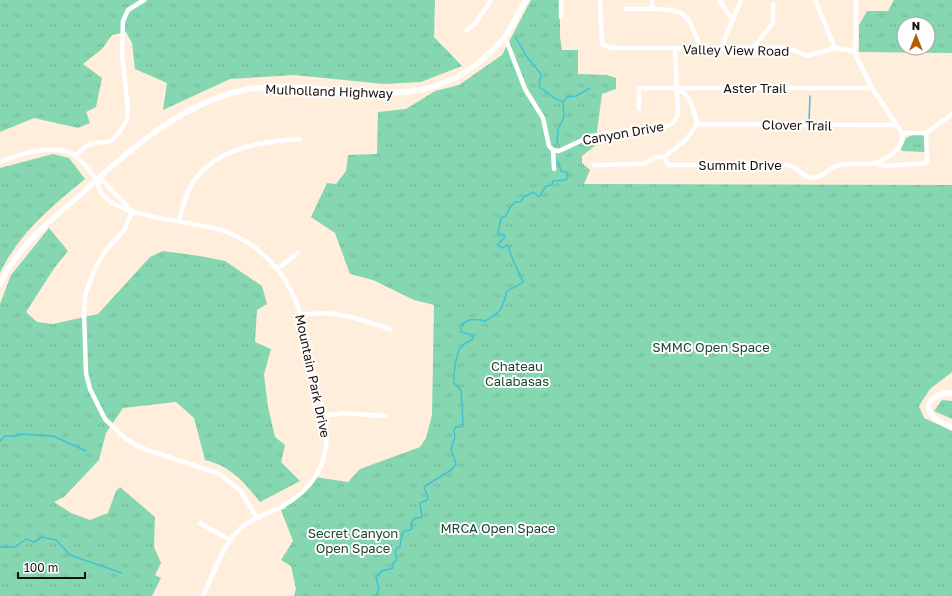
<svg xmlns="http://www.w3.org/2000/svg" width="952" height="596" viewBox="0 0 952 596" font-family="'Golos Text',sans-serif">
<style>
.grass{fill:url(#grass-tufts);fill-rule:evenodd}
.lines{fill:none;stroke-linecap:round;stroke-linejoin:round}
.stream{stroke:#3fc2d8;stroke-width:1.5}
.minor{stroke:#fff;stroke-width:4.5}
.major{stroke:#fff;stroke-width:5.5}
.labels{text-anchor:middle;stroke-width:4;stroke-linejoin:round;paint-order:stroke}
.street-label{font-size:13px;fill:#181109;stroke:#fefefe}
.park-label{font-size:13px;fill:#1c4735;stroke:#fefefe}
</style>
<defs>
<pattern id="grass-tufts" width="24" height="20" patternUnits="userSpaceOnUse"><rect width="24" height="20" fill="#85d7b1"/><path d="M3 7l-1-3M5 7V3M7 7l1-3M15 17l-1-3M17 17v-4M19 17l1-3" fill="none" stroke="#72b897"/></pattern>
</defs>
<rect width="100%" height="100%" fill="#ffeedc"/>
<!-- grass -->
<path class="grass" d="M0,0H435L434,37L462,66L421,82L384,84L294,75L230,79L163,110L167,83L135,69L132,43L126,32L112,35L102,49L83,64L102,78L96,107L86,112L90,123L78,128L34,118L0,132Z
M531,0H560V37L562,50H578V74L607,75L616,78V89L602,94L597,131V144L582,156V163L590,170L584,184L952,185V372L930,389L919,406L924,418L952,431V596H294L296,589L291,566L281,560L293,541L281,510L286,508L284,503L292,499L315,477L348,482L360,469L420,447L426,438L432,415L434,305L414,300L373,280L350,274L335,233L311,217L327,183L336,184L346,171L348,155L377,154L378,112L406,109L435,91L459,85L502,55Z
M894,0H952V53L859,52V25L867,11H888ZM904,24H928V48H904Z
M912,135H923L925,137V152L902,151L901,149L906,138Z
M53,154L69,158L85,179C52,206 19,233 0,273V168Z
M49,228L68,251L55,267L26,312L37,322L53,324L98,314L150,257L163,251L200,256L225,261L262,286L267,304L257,310L255,342L271,349L264,374L268,407L275,437L285,445L281,462L300,481L260,502C244,482 231,466 205,460L194,418L176,402L123,408L106,433L99,460L64,497L54,502L71,513L90,520L108,513L116,491L120,487L155,517L154,547L161,563L155,575L161,578L152,596H0V304L11,275Z
M942,400L952,401V419L934,411Z"/>
<g class="lines">
<!-- stream -->
<path class="stream" d="M515,36L527,57L541,74L539,87C548,92 554,100 563,102L564,117L558,129L557,145
M563,102L567,97L576,96L590,88
M809,122L810,96
M0,441L5,436H15L19,434L53,436L86,451
M0,547H15L26,539L34,542L42,537L56,540L70,555L122,573
M376,596L379,589L376,577L382,571L393,568V563L397,560L395,554L397,548L400,547L402,534L404,531L410,530L412,528L411,523L414,519L422,517L420,503L427,500L428,497L424,487L451,470L456,464L451,449L455,437L454,430L456,427H461L463,424L461,390L454,383C453,375 456,351 462,346C465,343 469,341 473,339L472,335L461,332V326C467,318 476,319 485,321C502,311 502,310 507,291C513,287 518,287 523,282L510,253L509,247L507,245L503,248L497,245L505,237L504,235L499,234L498,232L501,218L506,216L509,209L515,202H520L524,197L533,192L539,197L546,186L552,185L553,181L566,180L568,173L561,171L558,161"/>
<!-- minor -->
<path class="minor" d="M600,0L602,44L611,48H789L807,56L835,48L854,51
M652,0V9C690,9 687,16 701,48
M719,0L732,19
M815,0L835,48
M626,9H652
M561,17V0
M467,30L476,23L491,0
M503,38L507,42L525,89L543,118L549,146L553,150L559,151L591,136L638,129L662,128L673,123L678,114L675,49
M721,48L741,0
M753,48L773,23V4
M854,51L856,41V0
M677,88C690,95 694,109 697,124L686,140L664,157L668,165H788C798,167 802,177 812,178C821,179 830,167 839,165C861,161 872,170 892,154C900,148 902,143 902,133L872,88L854,51
M639,109V88H872
M697,124L896,125
M902,133H926L952,114
M553,150L554,169
M75,155L90,144L111,141L119,133L127,120L128,110L122,55L123,21L128,10L144,0
M0,162C18,154 55,144 73,154C82,159 90,172 97,180
M876,164L885,166L927,163L926,133
M594,165L644,164L656,157H664
M97,180C98,187 101,195 108,200C134,220 194,220 227,232C246,239 264,253 277,269C301,297 306,336 313,370C317,390 323,409 326,429C330,464 311,491 281,507C266,514 248,520 237,532C221,549 213,575 203,596
M97,180L104,182L131,210
M132,211L125,229L106,250L95,268L85,296L84,312L86,373L90,389L105,419L126,439L141,448L220,474L241,491L257,518
M179,221C183,205 187,189 198,176C222,147 265,141 300,139
M277,269L298,253
M301,315C337,309 357,319 390,329
M323,416L343,413L385,416
M200,523L230,540"/>
<!-- major -->
<path class="major" d="M0,284C19,245 49,222 81,194C127,152 181,103 244,90C269,85 296,87 321,89C395,95 449,102 503,39C512,28 518,12 526,0
M952,393C941,392 922,400 931,414C936,421 945,424 952,427"/>
</g>
<g class="labels">
<!-- street labels -->
<g class="street-label">
<text transform="translate(736 50) rotate(1)" y="5">Valley View Road</text>
<text x="755" y="93">Aster Trail</text>
<text transform="translate(329 91) rotate(2)" y="5">Mulholland Highway</text>
<text transform="translate(797 125) rotate(1)" y="5">Clover Trail</text>
<text transform="translate(623 133) rotate(-10)" y="5">Canyon Drive</text>
<text x="740" y="170">Summit Drive</text>
<text transform="translate(313 376) rotate(78)" y="5">Mountain Park Drive</text>
</g>
<!-- park labels -->
<g class="park-label">
<text x="711" y="352">SMMC Open Space</text>
<text x="517" y="371">Chateau<tspan x="517" dy="15">Calabasas</tspan></text>
<text x="498" y="533">MRCA Open Space</text>
<text x="353" y="538">Secret Canyon<tspan x="353" dy="15">Open Space</tspan></text>
</g>
</g>
<!-- north arrow -->
<g transform="translate(916 36)"><circle r="19" fill="#fefefe" stroke="#a29f9c"/>
<path d="M0-3L7 15L0 10L-7 15Z" fill="#b65a00"/>
<text y="-6" font-size="11" font-weight="bold" text-anchor="middle" fill="#181109">N</text>
</g>
<!-- scale -->
<path d="M18 572v6h67v-6" fill="none" stroke="#181109" stroke-width="2"/>
<text x="24" y="572" font-size="12" fill="#181109" stroke="#fefefe" stroke-width="3" paint-order="stroke">100 m</text>
</svg>
